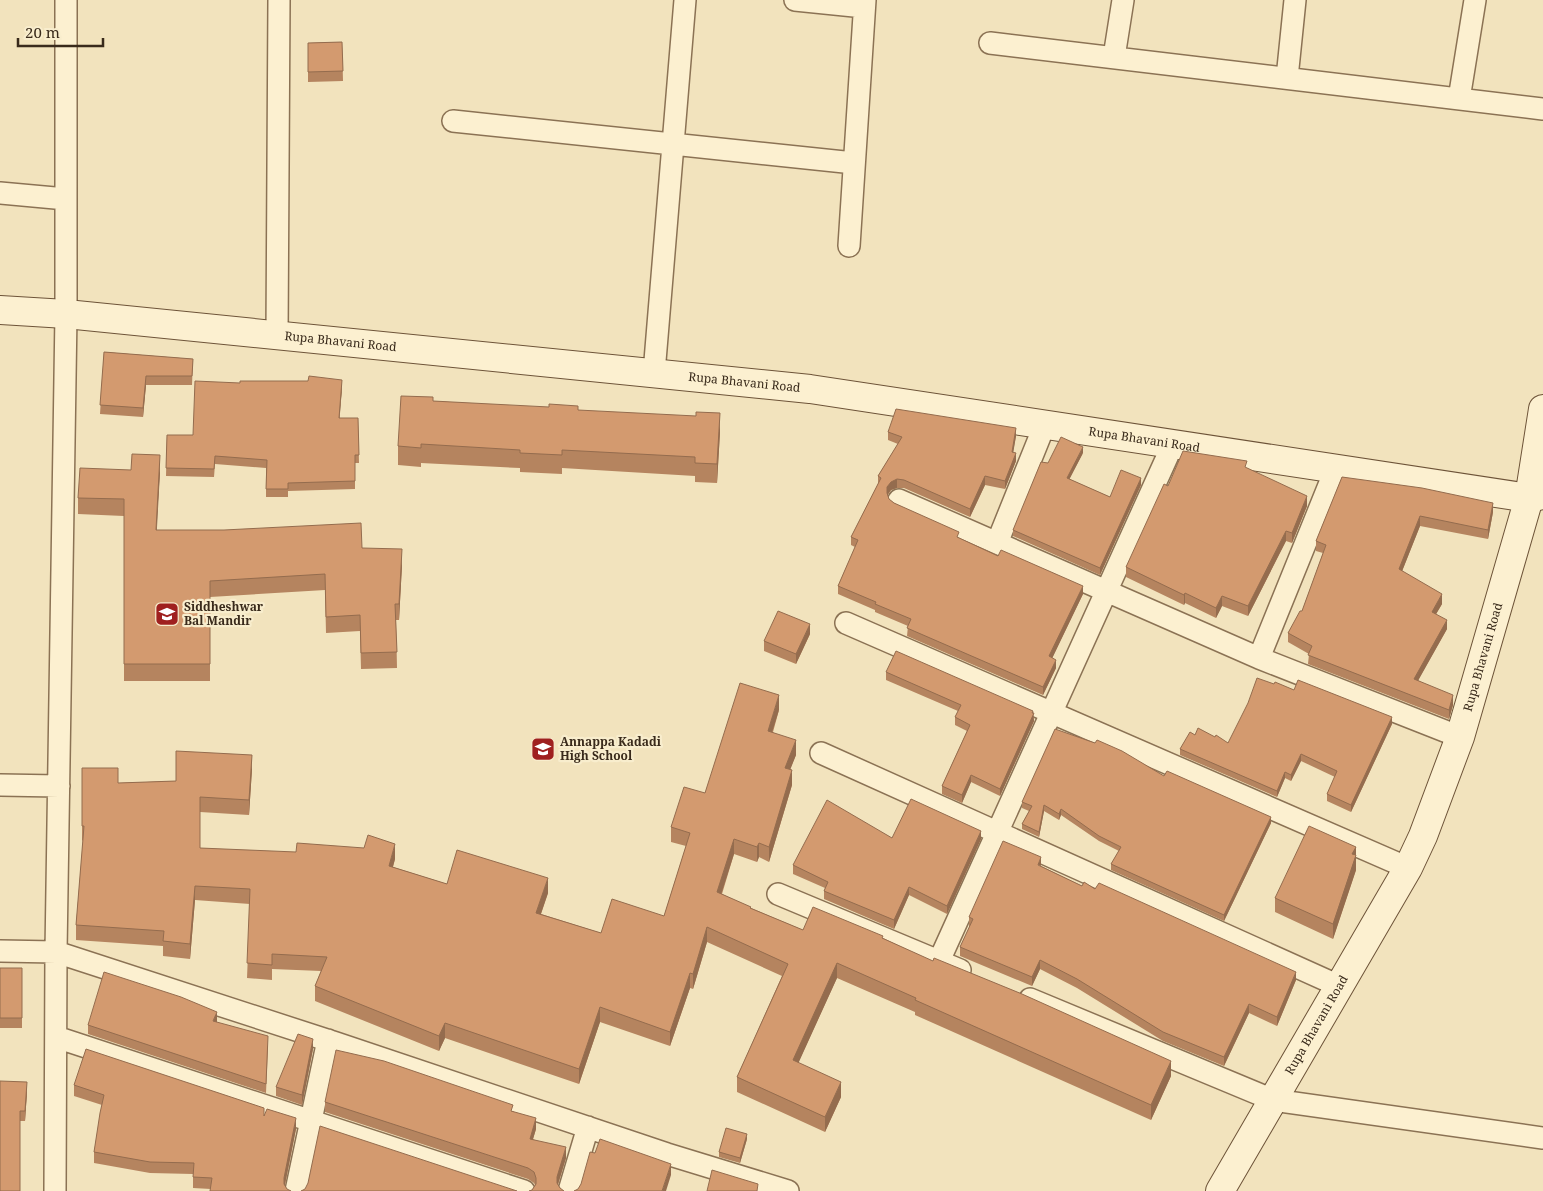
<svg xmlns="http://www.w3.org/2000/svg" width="1543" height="1191" viewBox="0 0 1543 1191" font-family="'Noto Serif',serif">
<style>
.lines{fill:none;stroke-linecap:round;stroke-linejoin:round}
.street-casing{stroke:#8b7254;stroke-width:24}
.secondary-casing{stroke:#6d5338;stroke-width:30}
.street{stroke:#fcf0d0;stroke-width:21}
.secondary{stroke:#fcf0d0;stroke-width:28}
.wall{fill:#b5845f}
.shaded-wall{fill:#946c4e}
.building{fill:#d39a6f;stroke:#946c4e}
.labels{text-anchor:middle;stroke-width:4.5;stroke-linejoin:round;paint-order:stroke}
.street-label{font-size:12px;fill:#392a1b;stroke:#f8edcd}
.poi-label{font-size:12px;font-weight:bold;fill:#392a1b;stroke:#f8edcd;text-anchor:start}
</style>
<rect width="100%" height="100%" fill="#f2e3bd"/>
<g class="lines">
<!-- street casing -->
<g class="street-casing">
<path id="street" d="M795,0L864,7
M990,43L1543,109
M1114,57L1123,0
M1287,78L1295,0
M1459,99L1475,0
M453,121L854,163
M0,193L66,199
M849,246L865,0
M277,335L279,0
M654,373L685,0
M899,500L1259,658L1460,737
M997,543L1045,424
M846,623L1408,868
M1259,658L1336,468
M821,753L1339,986
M0,785L59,786
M778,894L960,970
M0,951L56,952L336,1043L667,1154L788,1191
M939,961L1173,444
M1030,999L1273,1100L1543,1138
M56,1037L524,1191
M55,1191L56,952L66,314V0
M296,1191L328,1040
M569,1191L588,1127"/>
</g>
<!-- secondary casing -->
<g class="secondary-casing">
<g id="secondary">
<path id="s1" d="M0,310L66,314L810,389L1529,498L1543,495"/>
<path id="s2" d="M1220,1191L1408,868L1423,836L1460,737L1529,498L1543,409"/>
</g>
</g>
<!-- street -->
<use href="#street" class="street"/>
<!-- secondary -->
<use href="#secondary" class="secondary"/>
</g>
<!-- wall -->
<path class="wall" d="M342,42L343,81L308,82V43Z
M104,352L193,359L192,385H146L143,417L100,414Z
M342,388L339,418H358L359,463H355V489L288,491V497H266V468L215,464L214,477L166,476L167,435H193Z
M433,401L578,410L720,432L717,483L695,482V476L562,468V474L520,472V468L421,463V467L398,465V446Z
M888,432L1016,436L1013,452L1016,461L1005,489L985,485L970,517L904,488H897L891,490L888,495L889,499L894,503L959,538L1083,594L1052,658L1056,668L1043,695L907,636L908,626L875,612V610L838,594V586L855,547L851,545V537L878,484V476L898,444L888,440Z
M1083,453L1069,479L1110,497L1141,485L1100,575L1013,536V530Z
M1247,468L1307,506L1292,543L1286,541L1248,616L1222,606L1216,618L1185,603L1184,605L1126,577V567L1168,486Z
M131,470L160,472L156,530L362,548L402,565L399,620H396L397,668L361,669L360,631L326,633L325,590L210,597V681H124V516L78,514V498Z
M1342,477L1493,512L1488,539L1420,526L1402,571L1442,604L1436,614L1447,629L1418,680L1453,705L1449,719L1308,664L1309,654L1288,642V633L1302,611L1323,553L1316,551V541Z
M810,634L796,664L764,651V641Z
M886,672L1033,713L1034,721L1000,796L971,782L962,803L942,794V786L967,731L955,725V717L958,711L886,680Z
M1274,684L1392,724L1351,812L1327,801V794L1335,777L1301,761L1291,781L1285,778L1277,797L1180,755V749L1195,735L1228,743Z
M779,710L773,732L796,755L790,769L792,785L769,862L759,857L757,862L734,854L722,894L751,908L803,930L883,938L1171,1076L1151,1120L915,1015V1012L837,978L798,1063L841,1097L825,1132L737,1092V1077L782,976L707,942L693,989L690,988L670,1046L600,1022L579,1084L445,1038L439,1051L315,1001V986L321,971L272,969V980L247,978L250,904L195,900L190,959L163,956V946L76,940V925L83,841L82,840V768L118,783L176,781L252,769L249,815L200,812V848L395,859L393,867L447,884L548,893L541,914L601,933L664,916L686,846L671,842V827L705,793Z
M1164,776L1271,823L1224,921L1111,870V864L1119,851L1099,841L1061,815L1059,820L1044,811L1039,837L1022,829V824L1029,811L1022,808V802Z
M892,838L981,839L947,914L909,895L894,929L824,899V891L825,888L793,874V865Z
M1356,847V870L1333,939L1275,912V898Z
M1041,866L1082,886L1095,889L1296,980L1277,1026L1249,1013L1224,1066L1163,1041L1077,988L1040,969L1032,986L960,956V947L970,926H969V917Z
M0,968H22V1028H0Z
M216,1022L268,1046L266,1093L88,1034V1025L217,1022Z
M313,1049L302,1105L276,1096V1087Z
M0,1081L27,1092L25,1121H20Z
M74,1085L264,1115L296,1129L285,1185L211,1189L193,1188V1174L150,1173L94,1163V1152L102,1105L74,1096Z
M325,1102L513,1111L536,1129L533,1139L566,1158L558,1185L560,1188L532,1190L535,1185L534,1183L528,1179L325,1112Z
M747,1139L740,1163L719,1157V1152Z"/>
<!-- shaded-wall -->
<path class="shaded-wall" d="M146,376V385L143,417V408Z
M342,380V388L339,426V418Z
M720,413V432L717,483V464Z
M1016,428V436L1012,460V452Z
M1083,447V453L1067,484V478Z
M1016,453V461L1005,489V481Z
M160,455V472L156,546V530Z
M985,476V485L970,517V509Z
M1141,478V485L1100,575V568Z
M897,479V488L891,490L887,495V487L891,482Z
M1307,496V506L1292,543V533Z
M1493,503V512L1488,539V530Z
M1420,516V526L1399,579V569Z
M1286,531V541L1248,616V606Z
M402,549V565L399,620V604Z
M1083,586V594L1049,665V656Z
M1185,593V603L1184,605V595Z
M1442,594V604L1432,621V612Z
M1222,596V606L1216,618V608Z
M1447,620V629L1414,688V679Z
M810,624V634L796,664V654Z
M1056,660V668L1043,695V687Z
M779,695V710L768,745V731Z
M1453,695V705L1449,719V710Z
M1033,711L1034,721L1000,796V789Z
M1392,717V724L1351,812V805Z
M796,740V755L785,783V768Z
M1301,754V761L1291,781V775Z
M252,755V769L249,815V800Z
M792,770V785L769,862V847Z
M1285,772V778L1277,797V791Z
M971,775V782L962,803V795Z
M1044,805V811L1039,837V832Z
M1061,809V815L1059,820V814Z
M1271,817V823L1224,921V915Z
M981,831V839L947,914V906Z
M734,839V854L717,907V892Z
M759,843V857L757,862V847Z
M395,844V859L389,880V866Z
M1356,847V870L1333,939V924L1352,854Z
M1041,857V866L1038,865Z
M548,878V893L536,928V913Z
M195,886V900L190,959V944Z
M909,887V895L894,929V920Z
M707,927V942L693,989V974Z
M1040,960V969L1032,986V977Z
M837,963V978L793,1075V1060Z
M1296,972V980L1277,1026V1017Z
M690,973V988L670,1046V1032Z
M1249,1004V1013L1224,1066V1057Z
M600,1007V1022L579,1084V1069Z
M217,1012V1022L213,1030V1021Z
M445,1023V1038L439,1051V1036Z
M313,1039V1049L302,1105V1095Z
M1171,1061V1076L1151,1120V1105Z
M27,1082V1092L25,1121V1111Z
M841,1082V1097L825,1132V1117Z
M296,1118V1129L284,1189V1178Z
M536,1118V1129L530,1149V1139Z
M747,1134V1139L740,1163V1158Z
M566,1147V1158L557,1187V1177Z
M671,1164V1175L666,1191H662Z"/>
<!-- building -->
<path class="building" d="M342,42L343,71L308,72V43Z
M104,352L193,359L192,376H146L143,408L100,405Z
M309,376L342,380L339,418H358L359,455H355V481L288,483V489H266L267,460L215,456L214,469L166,468L167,435H193L195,381L240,383V381H308Z
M401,396L433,397V401L549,407V404L578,406V410L696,416V412L720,413L717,464L695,463V457L562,450V455L520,453V450L421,444V448L398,446Z
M896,409L1016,428L1012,452L1016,453L1005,481L985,476L970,509L904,480L897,479L891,482L887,487V493L889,499L894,503L959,532L957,537L998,556L1001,550L1083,586L1049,656L1056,660L1043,687L907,628L911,619L875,604L876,602L838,586L858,540L851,537L881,478L878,476L902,437L888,432Z
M1061,437L1083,447L1067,478L1110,497L1121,470L1141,478L1100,568L1013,530L1041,462L1048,463Z
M1183,451L1247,461L1245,467L1307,496L1292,533L1286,531L1248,606L1222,596L1216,608L1185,593L1184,595L1126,567L1164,484L1168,486Z
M132,454L160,455L156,530H224L361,523L362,548L402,549L399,604H395L397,652L361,653L360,615L326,617L325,574L210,581V664H124V499L78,498L80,468L131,470Z
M1342,477L1422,488L1493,503L1488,530L1420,516L1399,569L1442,594L1432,612L1447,620L1414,679L1453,695L1449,710L1308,655L1312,646L1288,633L1300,611H1302L1326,545L1316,541Z
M778,611L810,624L796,654L764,641Z
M896,651L1033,711L1032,713H1034L1000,789L971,775L962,795L942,786L970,725L955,717L961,705L886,672Z
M1257,678L1274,684L1275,682L1294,690L1298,680L1392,717L1351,805L1327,794L1337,771L1301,754L1291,775L1285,772L1277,791L1180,749L1190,732L1195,735L1198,728L1215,737L1216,735L1228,743L1248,703Z
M740,683L779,695L768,731L796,740L785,768L792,770L769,847L759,843L757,847L734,839L717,892L751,907L750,908L803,930L813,907L883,936L882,938L933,961L934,958L1022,994L1171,1061L1151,1105L915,1000L916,998L837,963L793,1060L841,1082L825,1117L737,1077L788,964L707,927L693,974L690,973L670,1032L600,1007L579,1069L445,1023L439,1036L315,986L327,957L272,954V965L247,963L250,889L195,886L190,944L163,941L164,931L76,925L84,826H82V768H118V783L176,781V751L252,755L249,800L200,797V848L296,852L297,843L364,848L368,835L395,844L389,866L447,884L457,850L548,878L536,913L601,933L612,899L664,916L690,833L671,827L684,787L705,793Z
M1055,729L1095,743L1097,740L1122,751L1164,776L1167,771L1271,817L1224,915L1111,864L1121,847L1099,836L1061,809L1059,814L1044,805L1039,832L1022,824L1032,806L1022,802Z
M911,799L981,831L947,906L909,887L894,920L824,891L828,882L793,865L827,800L892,838Z
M1309,826L1356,847L1352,854L1356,855L1333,924L1275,898Z
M1003,841L1041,857L1038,865L1082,886L1084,882L1095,889L1099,883L1296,972L1277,1017L1249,1004L1224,1057L1163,1032L1077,979L1040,960L1032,977L960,947L973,919L969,917Z
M0,968H22V1018H0Z
M104,972L181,997L217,1012L213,1021L268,1036L266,1084L88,1025Z
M298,1034L313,1039L302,1095L276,1087Z
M86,1049L264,1108V1116L267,1109L296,1118L284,1178V1184L287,1189L291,1191H210L212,1178L193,1177L194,1163L150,1162L94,1152L100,1113L104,1095L74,1085Z
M336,1050L384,1061L513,1105L511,1111L536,1118L530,1139L566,1147L557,1177V1183L560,1188L564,1191H529L532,1190L536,1184V1178L534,1172L528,1168L325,1102Z
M0,1081L27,1082L25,1111H20V1191H0Z
M320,1126L517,1191H301L305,1189L308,1183Z
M726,1128L747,1134L740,1158L719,1152Z
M600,1139L671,1164L662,1191H574L578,1189L581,1184L590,1152L595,1153Z
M712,1170L758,1184L757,1191H707Z"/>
<!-- icons -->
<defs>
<g id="school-square" transform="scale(1.25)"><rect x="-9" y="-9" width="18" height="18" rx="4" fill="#9f201f" stroke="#f8edcd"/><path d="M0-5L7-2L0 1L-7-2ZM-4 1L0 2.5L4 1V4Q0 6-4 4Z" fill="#fff"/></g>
</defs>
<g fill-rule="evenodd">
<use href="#school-square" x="167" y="614"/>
<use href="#school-square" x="543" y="749"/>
</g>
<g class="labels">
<!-- street labels -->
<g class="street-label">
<text dy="4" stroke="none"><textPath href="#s1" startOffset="342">Rupa Bhavani Road</textPath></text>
<text dy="4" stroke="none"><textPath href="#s1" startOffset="748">Rupa Bhavani Road</textPath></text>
<text dy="4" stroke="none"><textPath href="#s1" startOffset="1152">Rupa Bhavani Road</textPath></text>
<text dy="4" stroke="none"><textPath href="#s2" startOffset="598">Rupa Bhavani Road</textPath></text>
<text dy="4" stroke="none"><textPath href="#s2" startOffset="192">Rupa Bhavani Road</textPath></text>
</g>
<!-- poi labels -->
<g class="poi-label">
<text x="184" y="611">Siddheshwar<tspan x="184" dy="14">Bal Mandir</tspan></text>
<text x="560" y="746">Annappa Kadadi<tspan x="560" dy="14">High School</tspan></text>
</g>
</g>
<!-- scale -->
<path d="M18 38v8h85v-8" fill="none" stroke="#392a1b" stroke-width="2.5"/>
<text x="25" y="38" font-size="15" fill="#392a1b" stroke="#f8edcd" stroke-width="4" paint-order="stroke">20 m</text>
</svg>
